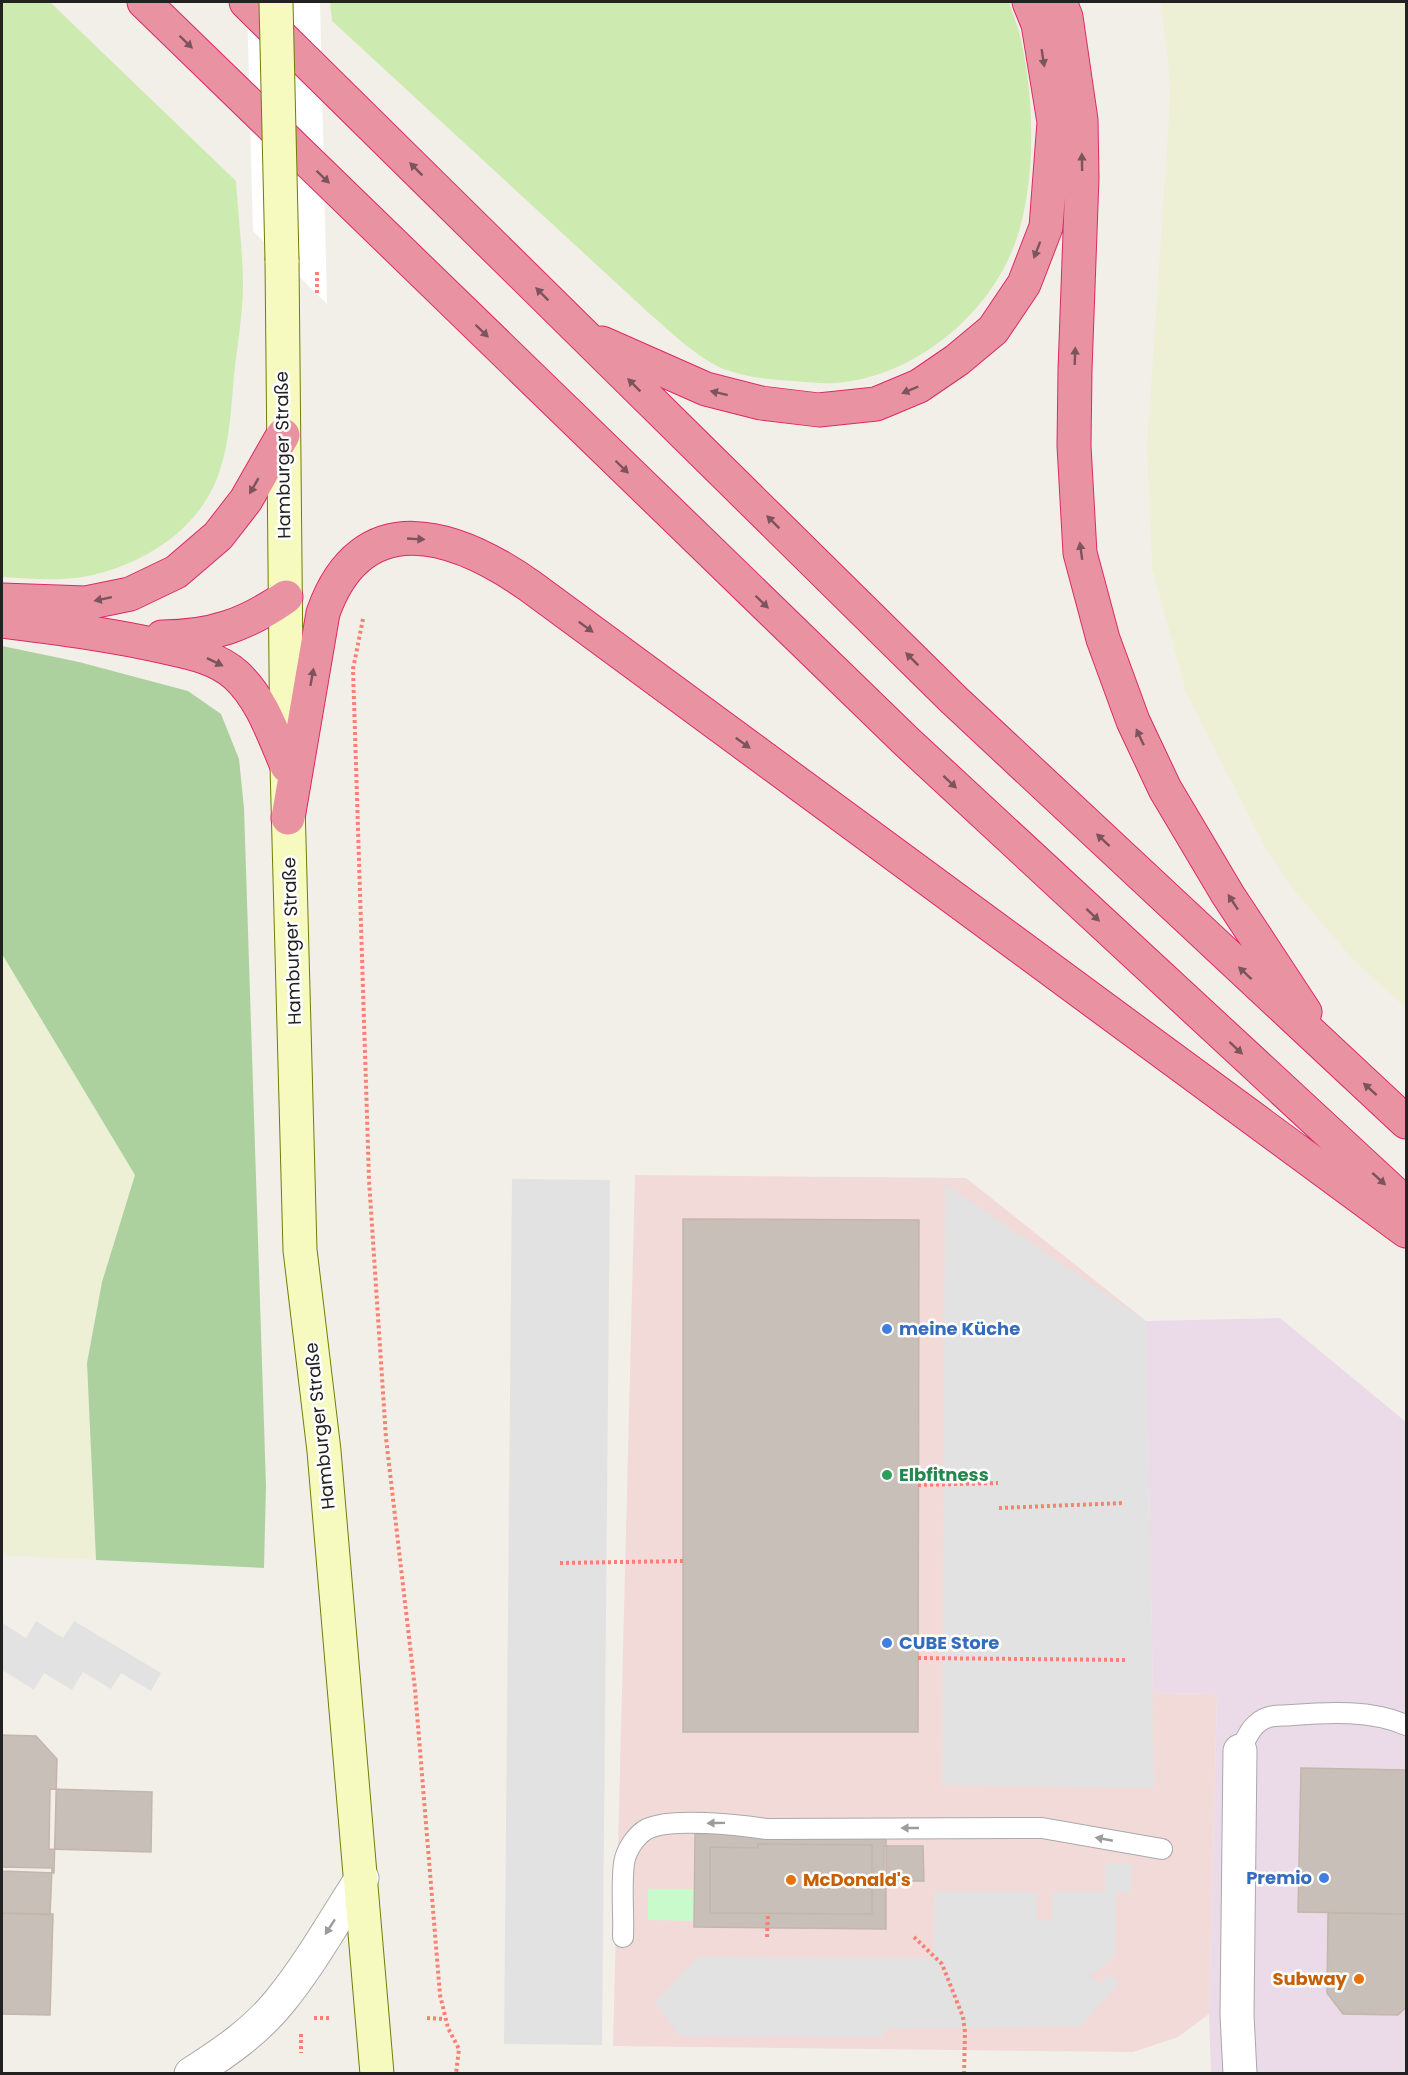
<svg xmlns="http://www.w3.org/2000/svg" width="1408" height="2075" viewBox="0 0 1408 2075" font-family="Poppins,sans-serif">
<style>
.commercial{fill:#f2dad9}
.industrial{fill:#ebdbe8}
.farmland{fill:#eef0d5}
.grass{fill:#cdebb0}
.forest{fill:#add19e}
.park{fill:#c8facc}
.parking{fill:#e2e2e2}
.pier{fill:#fff}
.building{fill:#c7bfb8;stroke:#c4b6ab;stroke-width:1.5;fill-rule:evenodd}
.lines{fill:none;stroke-linecap:round;stroke-linejoin:round}
.service-casing{stroke:#a9a9a9;stroke-width:22}
.minor-casing{stroke:#a9a9a9;stroke-width:35}
.secondary-casing{stroke:#707d05;stroke-width:35}
.motorway-casing{stroke:#dc2a67;stroke-width:35}
.path{stroke:#fa8072;stroke-width:4;stroke-dasharray:3 3;stroke-linecap:butt}
.service{stroke:#fff;stroke-width:20}
.minor{stroke:#fff;stroke-width:33}
.secondary{stroke:#f7fabf;stroke-width:33}
.motorway{stroke:#e892a2;stroke-width:33}
.secondary-bridge-casing{stroke:#707d05;stroke-width:35;stroke-linecap:butt}
.path-bridge{stroke:#fa8072;stroke-width:4;stroke-dasharray:3 3;stroke-linecap:butt}
.secondary-bridge{stroke:#f7fabf;stroke-width:33}
.oneway{fill:#7b545c}
.oneway2{fill:#9c9c9c}
.shop-dot{fill:#3f7fe0;stroke:#fff;stroke-width:2}
.leisure-dot{fill:#2e9e5b;stroke:#fff;stroke-width:2}
.food-dot{fill:#e8710a;stroke:#fff;stroke-width:2}
.labels{text-anchor:middle;stroke-width:5;stroke-linejoin:round;paint-order:stroke}
.street-label{font-size:18px;fill:#222;stroke:#fff}
.shop-label{font-size:18px;font-weight:bold;fill:#366cbe;stroke:#fff;text-anchor:start}
.leisure-label{font-size:18px;font-weight:bold;fill:#27864d;stroke:#fff;text-anchor:start}
.food-label{font-size:18px;font-weight:bold;fill:#c56008;stroke:#fff;text-anchor:start}
</style>
<rect width="100%" height="100%" fill="#f2efe9"/>
<!-- commercial -->
<path class="commercial" d="M635,1175L966,1178L1146,1321L1153,1693L1217,1694L1209,2014L1178,2037L1133,2052L613,2046Z"/>
<!-- industrial -->
<path class="industrial" d="M1280,1318L1406,1422V2073H1211L1209,2014L1217,1694L1153,1693L1146,1321Z"/>
<!-- farmland -->
<path class="farmland" d="M1161,3L1406,2V1008L1353,960L1294,890L1266,849L1186,692L1152,568L1147,447L1169,116L1170,80Z
M2,954L135,1175L102,1282L87,1363L96,1560L2,1555Z"/>
<!-- grass -->
<path class="grass" d="M2,2H50L236,181C238,215 243,251 243,285C243,315 237,346 234,376C231,407 230,440 220,470C201,530 142,566 83,577C56,581 29,579 2,577Z
M330,2H1009C1013,16 1020,30 1022,45C1035,104 1036,189 1014,246C987,317 912,378 835,383C822,384 808,382 794,381C770,380 742,377 719,367C693,354 672,333 651,315L332,21Z"/>
<!-- forest -->
<path class="forest" d="M2,646L79,662L188,691L221,714L239,759L244,808L266,1486L264,1568L96,1560L87,1363L102,1282L135,1175L2,954Z"/>
<!-- park -->
<path class="park" d="M648,1889H701L700,1921L648,1920Z"/>
<!-- parking -->
<path class="parking" d="M512,1179L610,1180L602,2045L504,2044Z
M945,1184L1146,1321L1154,1788L942,1785Z
M36,1621L63,1638L74,1621L161,1673L151,1691L121,1673L111,1689L83,1672L72,1690L44,1673L34,1690L4,1671L2,1674V1623L26,1638Z
M1105,1863H1132L1131,1892L1116,1893L1115,1956L1090,1976L1100,1984L1109,1974L1119,1983L1081,2026L885,2029L882,2037L680,2036L655,2002L698,1957L933,1958L934,1892H1037V1920L1052,1921V1892H1105Z"/>
<!-- pier -->
<path class="pier" d="M247,2H320L327,304L253,231Z"/>
<!-- building -->
<path class="building" d="M683,1219L919,1220L918,1732H683Z
M2,1735L36,1736L57,1759L54,1873L2,1871Z
M1301,1768L1406,1770V1914L1298,1912Z
M50,1789L152,1792L151,1852L49,1849Z
M886,1830V1929L694,1927L695,1834ZM758,1844L872,1845V1914L710,1913V1847L758,1848Z
M758,1844L872,1845V1914L710,1913V1847L758,1848Z
M884,1846H923L924,1881H884Z
M2,1867L52,1868L50,1915L2,1913Z
M2,1913L53,1914L50,2015L2,2014Z
M1328,1913L1406,1914V2007L1398,2015L1343,2014L1327,1993Z"/>
<g class="lines">
<!-- service casing -->
<g class="service-casing">
<path id="service" d="M1240,1751C1247,1737 1252,1722 1269,1717C1276,1715 1285,1716 1292,1715C1329,1712 1372,1710 1406,1725
M623,1937C624,1913 621,1887 624,1863C626,1850 636,1835 647,1829C671,1817 740,1825 767,1829L1042,1828L1162,1849"/>
</g>
<!-- minor casing -->
<g class="minor-casing">
<path id="minor" d="M191,2074C224,2053 256,2031 280,2001C311,1963 335,1919 362,1878
M1240,2074L1237,2015L1240,1751"/>
</g>
<!-- secondary casing -->
<g class="secondary-casing">
<path id="secondary" d="M282,260L287,766L300,1250L324,1451L377,2074"/>
</g>
<!-- motorway casing -->
<g class="motorway-casing">
<path id="motorway" d="M144,2L907,742L1406,1204
M246,2L954,700L1406,1122
M1060,2L1066,17L1081,120L1082,178L1075,370L1074,446L1080,553L1103,639L1133,721L1165,789L1228,895L1305,1012
M602,343L706,389L761,403L819,410L876,404L919,386L957,360L993,330L1024,284L1046,227L1054,122L1038,24L1029,2
M2,600L86,603L130,594L176,572L218,536L246,500L283,435
M2,621C55,628 107,634 160,646C186,652 215,656 236,675C262,699 273,734 287,766
M162,637C211,637 246,625 286,597
M288,818L323,613C362,502 456,534 530,586L1406,1231"/>
</g>
<!-- path -->
<path class="path" d="M363,619L353,669L369,1180L386,1438L415,1689L440,1995L448,2028L459,2049L456,2074
M919,1329H997
M918,1485L998,1483
M999,1508L1124,1503
M560,1563L683,1561
M918,1658L1125,1660
M767,1937L768,1913
M914,1937L942,1964L963,2017L965,2032L964,2074
M314,2018H331
M427,2018L445,2019
M301,2034V2053"/>
<!-- service -->
<use href="#service" class="service"/>
<!-- minor -->
<use href="#minor" class="minor"/>
<!-- secondary -->
<use href="#secondary" class="secondary"/>
<!-- motorway -->
<use href="#motorway" class="motorway"/>
<!-- secondary-bridge casing -->
<g class="secondary-bridge-casing">
<path id="secondary-bridge" d="M276,2L282,260"/>
</g>
<!-- path-bridge -->
<path class="path-bridge" d="M317,272V295"/>
<!-- secondary-bridge -->
<use href="#secondary-bridge" class="secondary-bridge"/>
</g>
<!-- one-way arrows -->
<defs><path id="oneway-solid" d="M-6-.8H1V-3.2L6.5 0L1 3.2V.8H-6Z" transform="scale(1.5)"/></defs>
<g class="oneway">
<use href="#oneway-solid" transform="translate(186 42) rotate(44)"/>
<use href="#oneway-solid" transform="translate(1043 58) rotate(81)"/>
<use href="#oneway-solid" transform="translate(1082 162) rotate(-91)"/>
<use href="#oneway-solid" transform="translate(416 169) rotate(-135)"/>
<use href="#oneway-solid" transform="translate(323 177) rotate(44)"/>
<use href="#oneway-solid" transform="translate(1037 250) rotate(111)"/>
<use href="#oneway-solid" transform="translate(542 294) rotate(-135)"/>
<use href="#oneway-solid" transform="translate(482 331) rotate(44)"/>
<use href="#oneway-solid" transform="translate(1075 356) rotate(-88)"/>
<use href="#oneway-solid" transform="translate(634 385) rotate(-135)"/>
<use href="#oneway-solid" transform="translate(910 390) rotate(157)"/>
<use href="#oneway-solid" transform="translate(719 393) rotate(-166)"/>
<use href="#oneway-solid" transform="translate(622 467) rotate(44)"/>
<use href="#oneway-solid" transform="translate(254 486) rotate(120)"/>
<use href="#oneway-solid" transform="translate(773 522) rotate(-135)"/>
<use href="#oneway-solid" transform="translate(416 539) rotate(3)"/>
<use href="#oneway-solid" transform="translate(1081 551) rotate(-98)"/>
<use href="#oneway-solid" transform="translate(103 599) rotate(168)"/>
<use href="#oneway-solid" transform="translate(762 602) rotate(44)"/>
<use href="#oneway-solid" transform="translate(586 627) rotate(36)"/>
<use href="#oneway-solid" transform="translate(912 659) rotate(-135)"/>
<use href="#oneway-solid" transform="translate(215 662) rotate(26)"/>
<use href="#oneway-solid" transform="translate(312 677) rotate(-80)"/>
<use href="#oneway-solid" transform="translate(1140 737) rotate(-115)"/>
<use href="#oneway-solid" transform="translate(743 743) rotate(36)"/>
<use href="#oneway-solid" transform="translate(950 782) rotate(43)"/>
<use href="#oneway-solid" transform="translate(1103 840) rotate(-137)"/>
<use href="#oneway-solid" transform="translate(1233 902) rotate(-123)"/>
<use href="#oneway-solid" transform="translate(1093 915) rotate(43)"/>
<use href="#oneway-solid" transform="translate(1245 973) rotate(-137)"/>
<use href="#oneway-solid" transform="translate(1236 1048) rotate(43)"/>
<use href="#oneway-solid" transform="translate(1370 1089) rotate(-138)"/>
<use href="#oneway-solid" transform="translate(1379 1179) rotate(42)"/>
</g>
<g class="oneway2">
<use href="#oneway-solid" transform="translate(716 1823) rotate(179)"/>
<use href="#oneway-solid" transform="translate(910 1828) rotate(180)"/>
<use href="#oneway-solid" transform="translate(1104 1839) rotate(-169)"/>
<use href="#oneway-solid" transform="translate(330 1927) rotate(123)"/>
</g>
<!-- markers -->
<g class="shop-dot">
<circle cx="887" cy="1329" r="6"/>
<circle cx="887" cy="1643" r="6"/>
<circle cx="1324" cy="1878" r="6"/>
</g>
<circle class="leisure-dot" cx="887" cy="1475" r="6"/>
<g class="food-dot">
<circle cx="791" cy="1880" r="6"/>
<circle cx="1359" cy="1979" r="6"/>
</g>
<g class="labels">
<!-- street labels -->
<g class="street-label">
<text transform="translate(283 455) rotate(-91)" y="6">Hamburger Straße</text>
<text transform="translate(292 941) rotate(-92)" y="6">Hamburger Straße</text>
<text transform="translate(320 1426) rotate(-96)" y="6">Hamburger Straße</text>
</g>
<!-- shop labels -->
<g class="shop-label">
<text x="899" y="1335">meine Küche</text>
<text x="899" y="1649">CUBE Store</text>
<text x="1312" y="1884" text-anchor="end">Premio</text>
</g>
<!-- leisure labels -->
<g class="leisure-label">
<text x="899" y="1481">Elbfitness</text>
</g>
<!-- food labels -->
<g class="food-label">
<text x="803" y="1886">McDonald's</text>
<text x="1347" y="1985" text-anchor="end">Subway</text>
</g>
</g>
<!-- border -->
<rect width="1408" height="2075" fill="none" stroke="#222222" stroke-width="6"/>
</svg>
